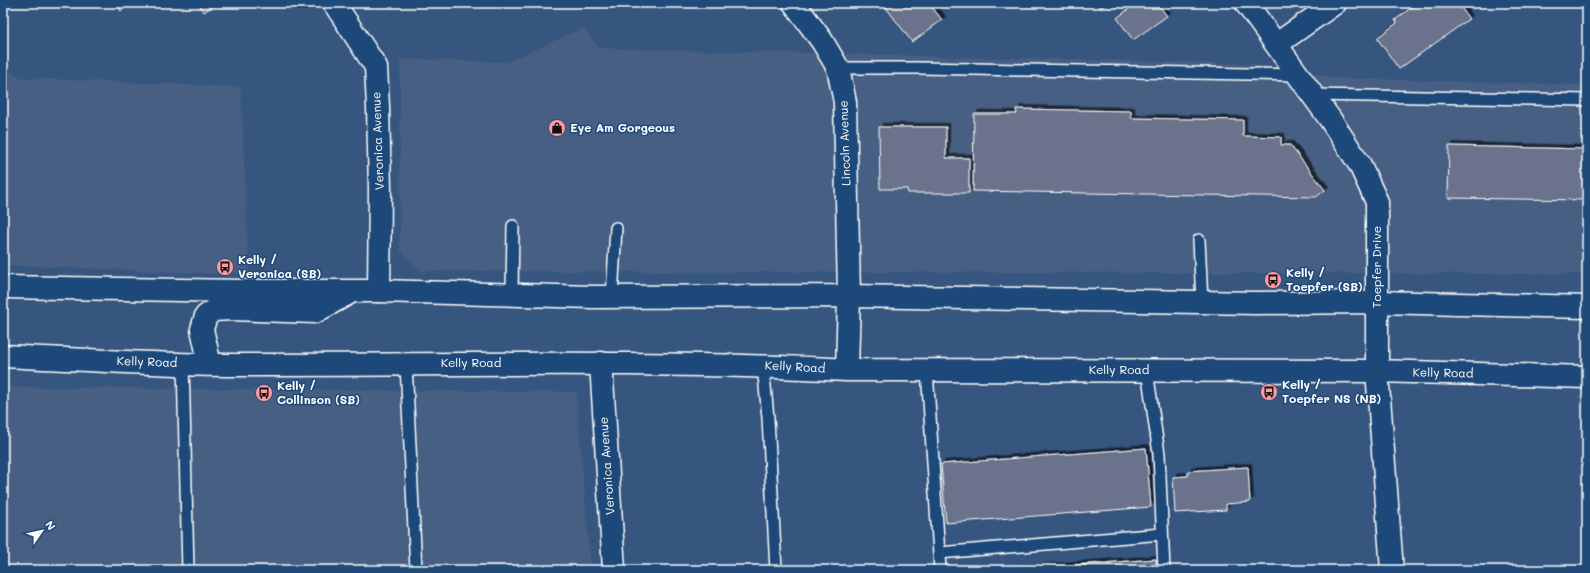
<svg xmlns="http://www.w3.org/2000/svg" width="1590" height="573" viewBox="0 0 1590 573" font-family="Mali,sans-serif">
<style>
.built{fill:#465f83}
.building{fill:#6a738b;stroke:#fff;filter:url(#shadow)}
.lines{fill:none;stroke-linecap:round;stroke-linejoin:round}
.lane-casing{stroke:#fff;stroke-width:14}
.street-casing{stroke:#fff;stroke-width:25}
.secondary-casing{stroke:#fff;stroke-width:25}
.lane{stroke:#1f4a7a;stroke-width:11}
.street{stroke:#1f4a7a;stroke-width:22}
.secondary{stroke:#1f4a7a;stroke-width:22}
.labels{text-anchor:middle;stroke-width:3;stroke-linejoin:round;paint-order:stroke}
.poi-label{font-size:12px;font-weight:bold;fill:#fff;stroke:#1f4a7a;text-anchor:start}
.street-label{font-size:12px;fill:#fff;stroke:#1f4a7a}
</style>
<defs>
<filter id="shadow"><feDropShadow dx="3.5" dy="-3.5" stdDeviation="0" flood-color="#0009"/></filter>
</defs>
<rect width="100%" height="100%" fill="#36567f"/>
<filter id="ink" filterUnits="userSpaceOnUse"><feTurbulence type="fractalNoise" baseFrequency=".025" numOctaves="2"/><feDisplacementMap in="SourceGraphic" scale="8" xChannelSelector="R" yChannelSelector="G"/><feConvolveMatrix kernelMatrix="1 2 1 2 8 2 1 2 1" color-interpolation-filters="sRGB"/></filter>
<g filter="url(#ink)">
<!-- built -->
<path class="built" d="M583,28L599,48L1252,64L1338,78L1587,85V274L420,271L400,250V59L506,62Z
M3,67L22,78L241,87L249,275L3,265Z
M3,387L576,392L591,570H3Z"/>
<!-- building -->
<path class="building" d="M115,3H132L121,11Z
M198,3H217L204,12Z
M887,3H929L942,20L912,42L884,5Z
M1097,3H1108L1101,8Z
M1136,3H1157L1167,16L1133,40L1117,18Z
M1417,3L1420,6L1424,3L1428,8L1434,3H1458L1469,19L1399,69L1377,38L1397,23L1395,20Z
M1016,109L1131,111V118L1243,120V136L1281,137V145H1290L1325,190L1316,197L973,191L974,114H1017Z
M879,127H946V158H969V193H908L907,189H880Z
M1581,132H1587V148L1581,139Z
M1449,146L1587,149V200L1448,198Z
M1146,448L1151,507L946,523L941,464Z
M1248,467L1250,502L1226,504V510L1175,513L1173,477L1188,476V471Z
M1156,559V570H1007Z"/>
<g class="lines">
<!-- lane casing -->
<g class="lane-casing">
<path id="lane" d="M838,68H920L1299,75
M1313,95L1587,100
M1199,240L1202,302
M512,295L513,226
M612,297L616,228
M183,363L188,570
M406,364L416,570
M763,365L768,418L776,570
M927,370L940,570
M1147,370L1159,454L1164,570
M939,553L1162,534"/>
</g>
<!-- street casing -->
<g class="street-casing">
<path id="street" d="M334,3L376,67L378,107L380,190L379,291
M794,3L822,41L838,68L845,102L849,296
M1277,44L1335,3
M601,363L614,570"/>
</g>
<!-- secondary casing -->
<g class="secondary-casing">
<path id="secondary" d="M1246,3L1330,119L1360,165L1377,202V371L1392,570
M3,287L240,291H379L593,297L849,296L1256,303L1378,302L1587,307
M3,356C90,360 178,366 266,365C460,365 653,360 847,370L1377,371L1587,377
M210,365L202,329L206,316L214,310L231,309L315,312L351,292
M847,370L849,296"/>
</g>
<!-- lane -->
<use href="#lane" class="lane"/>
<!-- street -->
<use href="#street" class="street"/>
<!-- secondary -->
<use href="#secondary" class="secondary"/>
</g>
</g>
<!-- icons -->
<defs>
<g id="shop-disc" transform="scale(0.9)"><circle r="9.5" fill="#ff9aa2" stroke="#1f4a7a"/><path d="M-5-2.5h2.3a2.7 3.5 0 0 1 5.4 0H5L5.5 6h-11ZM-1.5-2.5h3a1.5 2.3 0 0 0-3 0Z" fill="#111"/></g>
<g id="bus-disc" transform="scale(0.9)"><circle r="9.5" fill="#ff9aa2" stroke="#1f4a7a"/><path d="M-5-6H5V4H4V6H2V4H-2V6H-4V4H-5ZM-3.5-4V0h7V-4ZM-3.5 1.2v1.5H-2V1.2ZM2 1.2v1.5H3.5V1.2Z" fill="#111"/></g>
</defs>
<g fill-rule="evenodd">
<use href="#shop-disc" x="557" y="128"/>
<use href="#bus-disc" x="225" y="267"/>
<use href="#bus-disc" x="1273" y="280"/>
<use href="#bus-disc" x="1269" y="392"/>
<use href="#bus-disc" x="264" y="393"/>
</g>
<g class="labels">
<!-- poi labels -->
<g class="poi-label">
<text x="570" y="132">Eye Am Gorgeous</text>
<text x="238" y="264">Kelly /<tspan x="238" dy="14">Veronica (SB)</tspan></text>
<text x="1286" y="277">Kelly /<tspan x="1286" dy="14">Toepfer (SB)</tspan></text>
<text x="1282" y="389">Kelly /<tspan x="1282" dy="14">Toepfer NS (NB)</tspan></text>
<text x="277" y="390">Kelly /<tspan x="277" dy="14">Collinson (SB)</tspan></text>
</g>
<!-- street labels -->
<g class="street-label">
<text transform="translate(378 141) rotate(-92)" y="4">Veronica Avenue</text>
<text transform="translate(845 143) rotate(-92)" y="4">Lincoln Avenue</text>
<text transform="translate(1377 267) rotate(-90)" y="4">Toepfer Drive</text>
<text transform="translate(147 362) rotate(2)" y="4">Kelly Road</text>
<text x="471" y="367">Kelly Road</text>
<text transform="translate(795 367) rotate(3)" y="4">Kelly Road</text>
<text x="1119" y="374">Kelly Road</text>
<text transform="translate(1443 373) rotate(1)" y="4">Kelly Road</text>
<text transform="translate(607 466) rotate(-94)" y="4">Veronica Avenue</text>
</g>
</g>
<!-- margin -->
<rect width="1590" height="573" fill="none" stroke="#1f4a7a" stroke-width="16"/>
<rect x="8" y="8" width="1574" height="557" fill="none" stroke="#fff" stroke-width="1.5" filter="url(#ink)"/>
<!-- north arrow -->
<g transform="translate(42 531) rotate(56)" stroke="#1f4a7a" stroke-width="3" paint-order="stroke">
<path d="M0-3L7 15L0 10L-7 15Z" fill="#ffffff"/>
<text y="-6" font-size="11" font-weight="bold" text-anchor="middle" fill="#ffffff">N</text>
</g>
</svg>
